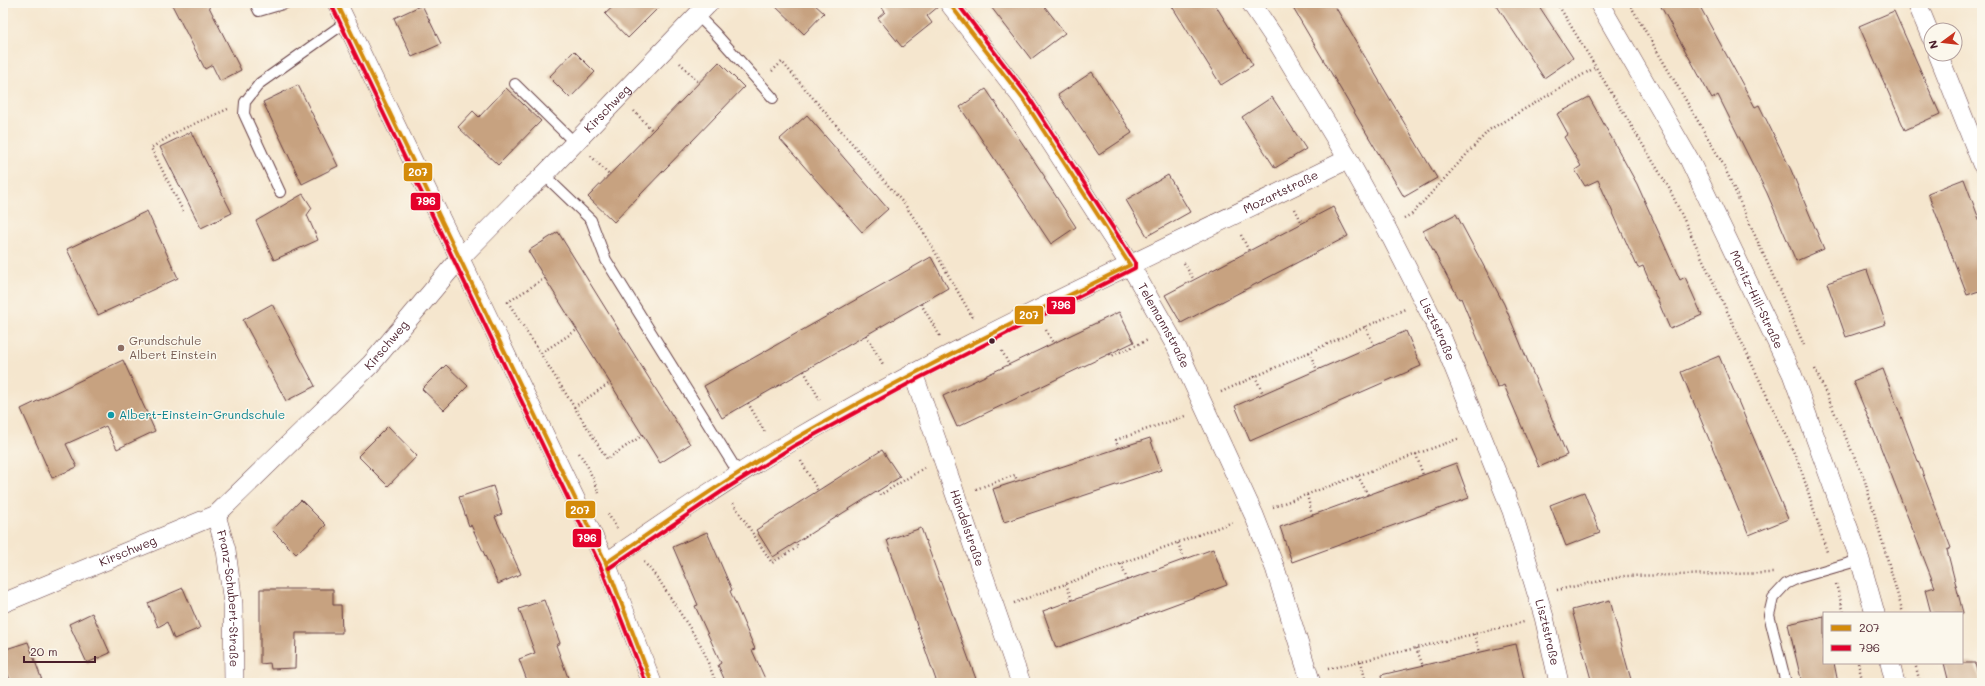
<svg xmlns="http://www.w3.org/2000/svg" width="1985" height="686" viewBox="0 0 1985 686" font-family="Mali,sans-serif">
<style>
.building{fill:#c7a280}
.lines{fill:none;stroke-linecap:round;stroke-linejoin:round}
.lane-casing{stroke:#643d43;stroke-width:12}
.street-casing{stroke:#643d43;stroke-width:20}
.path{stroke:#643d43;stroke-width:2.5;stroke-dasharray:1 3;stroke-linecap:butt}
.lane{stroke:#fff;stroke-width:10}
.street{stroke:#fff;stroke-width:19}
.bus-1-casing{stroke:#fbf7ec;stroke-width:7}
.bus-2-casing{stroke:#fbf7ec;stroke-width:7}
.bus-1{stroke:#d48b09;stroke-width:4}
.bus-2{stroke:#e4002b;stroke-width:4}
.bus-dot{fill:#4a1f2b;stroke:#fbf7ec;stroke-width:1.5}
.education-dot{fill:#8d6e63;stroke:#fbf7ec;stroke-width:1.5}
.culture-dot{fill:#0f9aa8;stroke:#fbf7ec;stroke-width:1.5}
.labels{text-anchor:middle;stroke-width:3;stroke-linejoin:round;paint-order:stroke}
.street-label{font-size:12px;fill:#4a1f2b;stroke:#fbf7ec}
.education-label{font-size:12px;fill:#785e54;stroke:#fbf7ec;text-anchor:start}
.culture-label{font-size:12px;fill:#0d838f;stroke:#fbf7ec;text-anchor:start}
.line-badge{stroke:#fbf7ec;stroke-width:1.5}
.badge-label{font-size:11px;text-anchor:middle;font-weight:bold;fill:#fff}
</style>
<rect width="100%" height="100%" fill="#fbf7ec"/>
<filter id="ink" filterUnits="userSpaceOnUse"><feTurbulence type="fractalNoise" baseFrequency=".025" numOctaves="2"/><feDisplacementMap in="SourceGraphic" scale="8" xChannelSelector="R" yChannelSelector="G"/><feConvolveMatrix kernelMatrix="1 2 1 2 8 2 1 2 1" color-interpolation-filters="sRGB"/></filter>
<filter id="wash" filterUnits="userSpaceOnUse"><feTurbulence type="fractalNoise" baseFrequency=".012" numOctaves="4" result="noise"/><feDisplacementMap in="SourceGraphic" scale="16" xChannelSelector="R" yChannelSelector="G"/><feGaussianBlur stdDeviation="0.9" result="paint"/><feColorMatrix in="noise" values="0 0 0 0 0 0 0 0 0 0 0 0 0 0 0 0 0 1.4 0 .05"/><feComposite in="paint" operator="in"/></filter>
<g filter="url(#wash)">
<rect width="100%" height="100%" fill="#f5e6ce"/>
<g id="blocks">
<!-- building -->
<path class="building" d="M171,3H207L241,70L220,81L212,65L205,69Z
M617,3H663L628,38L605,14Z
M772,3H813L824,13L804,34Z
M878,3H938L939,6L927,16L932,23L902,47L878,18L885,12Z
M988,3H1042L1065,33L1031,59Z
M1170,3H1214L1253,65L1221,85Z
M1290,3H1333L1437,178L1404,197Z
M1495,3H1537L1573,58L1544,78Z
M1659,3H1698L1755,107L1759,105L1791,170L1824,249L1796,261L1767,193L1718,95L1712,99Z
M422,5L441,44L412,57L394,18Z
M1894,11L1940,114L1905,130L1859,26Z
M574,51L595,72L570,98L549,77Z
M719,62L744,87L614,222L588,197Z
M1092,72L1132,133L1099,155L1058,95Z
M298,85L338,166L302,184L263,102Z
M506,88L541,121L498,165L458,127L473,111L479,117Z
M986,89L1045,177L1044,178L1076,227L1051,244L960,107Z
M1272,97L1306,149L1275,168L1242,117Z
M1589,97L1637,184L1680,280L1685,277L1702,315L1670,329L1643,266L1638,268L1598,180L1585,186L1575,170L1581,166L1564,137L1568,134L1557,114Z
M807,115L888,209L862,232L780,139Z
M191,132L232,213L201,228L160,147Z
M1168,175L1190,212L1147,236L1126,200Z
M1964,179L1982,227V290L1967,295L1928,193Z
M303,194L312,208L307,215L318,240L274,260L256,221Z
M1333,207L1348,236L1181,323L1165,295Z
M147,211L178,278L98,315L67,249Z
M1456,214L1504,304L1567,455L1539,467L1504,385L1498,388L1461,298L1459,299L1423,231Z
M558,232L690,444L660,463L528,251Z
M931,257L948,288L722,418L704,386Z
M1867,270L1886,324L1846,337L1827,283Z
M272,304L315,386L286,401L243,320Z
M1119,312L1134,342L957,427L943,396Z
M1406,331L1421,366L1250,441L1235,406Z
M1719,356L1788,519L1749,535L1681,372Z
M123,360L155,431L117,449L106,426L66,444L77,467L52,478L21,409Z
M446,365L468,386L444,410L422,389Z
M1883,369L1951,548L1947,550L1963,613H1931L1925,590L1935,587L1879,443L1853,381Z
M388,426L417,456L388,486L358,456Z
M1150,438L1161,470L1004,522L993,489Z
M882,450L900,477L773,557L756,530Z
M1456,463L1469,498L1292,562L1280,527Z
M493,486L502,514L495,517L521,574L498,584L471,525L469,526L459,497Z
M1584,492L1600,533L1566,546L1550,505Z
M301,500L326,525L296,554L272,530Z
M921,528L976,679L964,683H937L887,540Z
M707,532L732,590L730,591L755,649L752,650L767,683H726L718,665L721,663L695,606L698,605L673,547Z
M1213,549L1227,585L1056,648L1043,611Z
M183,588L200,628L174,639L167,622L158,627L148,603Z
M260,589H333V605H341L342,633H296L295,668L271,669L270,663L260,664Z
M544,600L560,643L556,645L570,683H528L519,659L535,653L519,609Z
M1610,600L1626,662L1632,683H1592L1572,610Z
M92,613L110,653L87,663L69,624Z
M1824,616V663H1834L1838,683H1802L1788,624Z
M28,642L43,683H11L3,661V650Z
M1516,644L1525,683H1382L1381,675Z
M1944,663H1975L1981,683H1949Z"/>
</g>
</g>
<g filter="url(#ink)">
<use href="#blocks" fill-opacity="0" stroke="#643d43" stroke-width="1"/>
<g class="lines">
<!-- lane casing -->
<g class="lane-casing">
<path id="lane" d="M255,3L259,11L286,3
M697,15L715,33L773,98
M515,84L575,143
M544,175L591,220L606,260L739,474
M280,192L244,114L245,102L260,83L346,22
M1786,683L1769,615L1773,598L1786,584L1798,578L1860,560"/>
</g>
<!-- street casing -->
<g class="street-casing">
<g id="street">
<path d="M337,3L606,563L652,683"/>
<path id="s1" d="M949,3L1023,99L1130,265L1176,346L1254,515L1275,568L1311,683"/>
<path id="s2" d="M1251,3L1278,43L1348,159L1387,229L1440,333L1512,511L1544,617L1559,683"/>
<path id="s3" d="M1599,3L1689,159L1792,374L1860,560L1875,613"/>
<path d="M1917,3L1931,37"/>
<path d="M1938,54L1982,164"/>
<path id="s4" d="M913,373L1021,683"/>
<path id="s5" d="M216,515L226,550L233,604L234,683"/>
<path id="s6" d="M606,563C666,521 728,479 791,442C970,336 1162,252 1348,159"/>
<path id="s7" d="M3,603L216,515L371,364L459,259L522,195L544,175L709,3"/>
<path d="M1890,663L1895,683"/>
</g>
</g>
<!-- path -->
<path class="path" d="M1557,3L1669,188L1800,466L1827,552
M1629,3L1723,164L1804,345
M680,63L699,83
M772,71L782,62L905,205L923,231L973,318
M634,111L653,131
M591,156L610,176
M1295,209L1302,223
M183,211L151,148L178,131L228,109
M1404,218L1412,214L1489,130L1596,67
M1241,235L1249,251
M1184,263L1194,280
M545,278L508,302L607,459L643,435
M921,304L940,336
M1365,326L1374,345
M1046,330L1053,343
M866,335L884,366
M1002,351L1009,365
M1309,352L1317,370
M541,353L577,330
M1110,354L1111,356L1148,340
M1815,369L1864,478L1903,613
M804,371L820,400
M1255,376L1263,394
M1221,392L1405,309
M748,403L766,434
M574,407L610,383
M1118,448L1116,440L1185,416
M579,453L587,465L599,493
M1416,454L1423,475
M801,461L818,491
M1358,476L1368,495
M976,489L1015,475L1017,481
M877,491L880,495L924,468
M1307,495L1312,515
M733,503L772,563L798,547L796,543
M1273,507L1460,438
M608,514L617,528
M1178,543L1184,559
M644,562L659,580L702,647L716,683
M1121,564L1127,580
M1066,584L1072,600
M1836,584L1844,613
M1557,590L1625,576L1773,573
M1014,603L1233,522
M1474,634L1480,652
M1416,648L1423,666
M1361,661L1365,679
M1858,663L1863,683
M1915,663L1920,683
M1328,669L1524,622
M1272,683L1288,679"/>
<!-- lane -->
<use href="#lane" class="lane"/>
<!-- street -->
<use href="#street" class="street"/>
<!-- bus-1 casing -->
<g class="bus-1-casing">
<path id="bus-1" d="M337,3L606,563L652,683
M606,563C667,521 727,478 791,441C901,377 1016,322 1130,265L1023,99L949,3"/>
</g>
<!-- bus-2 casing -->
<g class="bus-2-casing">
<path id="bus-2" d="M332,6L600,565L646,683
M609,568L724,490L794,446L919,378L1135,268V262L1028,96L957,3"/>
</g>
<!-- bus-1 -->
<use href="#bus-1" class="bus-1"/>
<!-- bus-2 -->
<use href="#bus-2" class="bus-2"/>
</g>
</g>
<!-- markers -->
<circle class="bus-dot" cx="992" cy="341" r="3.5"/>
<circle class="education-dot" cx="121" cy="348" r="4"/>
<circle class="culture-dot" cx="111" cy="415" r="4"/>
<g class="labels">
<!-- street labels -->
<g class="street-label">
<text dy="4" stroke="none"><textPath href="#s7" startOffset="795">Kirschweg</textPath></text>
<text dy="4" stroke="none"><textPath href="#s6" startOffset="771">Mozartstraße</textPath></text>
<text dy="4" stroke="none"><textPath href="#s3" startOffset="336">Moritz-Hill-Straße</textPath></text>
<text dy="4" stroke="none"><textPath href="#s1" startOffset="388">Telemannstraße</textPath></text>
<text dy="4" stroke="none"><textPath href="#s2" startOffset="376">Lisztstraße</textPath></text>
<text dy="4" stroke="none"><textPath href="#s7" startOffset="471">Kirschweg</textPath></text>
<text dy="4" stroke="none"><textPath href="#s4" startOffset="164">Händelstraße</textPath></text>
<text dy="4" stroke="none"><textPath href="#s7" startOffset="135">Kirschweg</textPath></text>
<text dy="4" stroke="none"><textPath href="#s5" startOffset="85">Franz-Schubert-Straße</textPath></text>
<text dy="4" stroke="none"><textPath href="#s2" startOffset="699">Lisztstraße</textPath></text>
</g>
<!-- education labels -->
<g class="education-label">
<text x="129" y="345">Grundschule<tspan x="129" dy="14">Albert Einstein</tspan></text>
</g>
<!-- culture labels -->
<g class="culture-label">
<text x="119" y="419">Albert-Einstein-Grundschule</text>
</g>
</g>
<g class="line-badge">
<rect x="403" y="162" width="30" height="20" rx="4" fill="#d48b09"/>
<rect x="410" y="192" width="31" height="19" rx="4" fill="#e4002b"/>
<rect x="1046" y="296" width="30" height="19" rx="4" fill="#e4002b"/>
<rect x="1014" y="305" width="30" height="20" rx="4" fill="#d48b09"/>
<rect x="565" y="500" width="31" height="19" rx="4" fill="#d48b09"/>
<rect x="572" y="528" width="30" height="20" rx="4" fill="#e4002b"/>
</g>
<g class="badge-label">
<text x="418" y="176">207</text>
<text x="426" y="205">796</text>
<text x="1061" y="309">796</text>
<text x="1029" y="319">207</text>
<text x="580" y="514">207</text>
<text x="587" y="542">796</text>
</g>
<!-- margin -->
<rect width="1985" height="686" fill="none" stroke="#fbf7ec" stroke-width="16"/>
<!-- legend -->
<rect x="1823" y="612" width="140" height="52" fill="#fbf7ec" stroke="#b4a19f"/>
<rect x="1831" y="625" width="20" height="6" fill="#d48b09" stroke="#b4a19f"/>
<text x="1859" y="632" font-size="12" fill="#4a1f2b">207</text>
<rect x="1831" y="645" width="20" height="6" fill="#e4002b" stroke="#b4a19f"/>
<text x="1859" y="652" font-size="12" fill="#4a1f2b">796</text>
<!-- north arrow -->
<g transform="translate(1943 42) rotate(255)"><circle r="19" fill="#fbf7ec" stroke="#b4a19f"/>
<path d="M0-3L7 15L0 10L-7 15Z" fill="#c8321e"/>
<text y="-6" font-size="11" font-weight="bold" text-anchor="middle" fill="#4a1f2b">N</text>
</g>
<!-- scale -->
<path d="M24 656v6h71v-6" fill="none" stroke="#4a1f2b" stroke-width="2"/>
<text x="30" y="656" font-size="12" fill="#4a1f2b" stroke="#fbf7ec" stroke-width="3" paint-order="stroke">20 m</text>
</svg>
